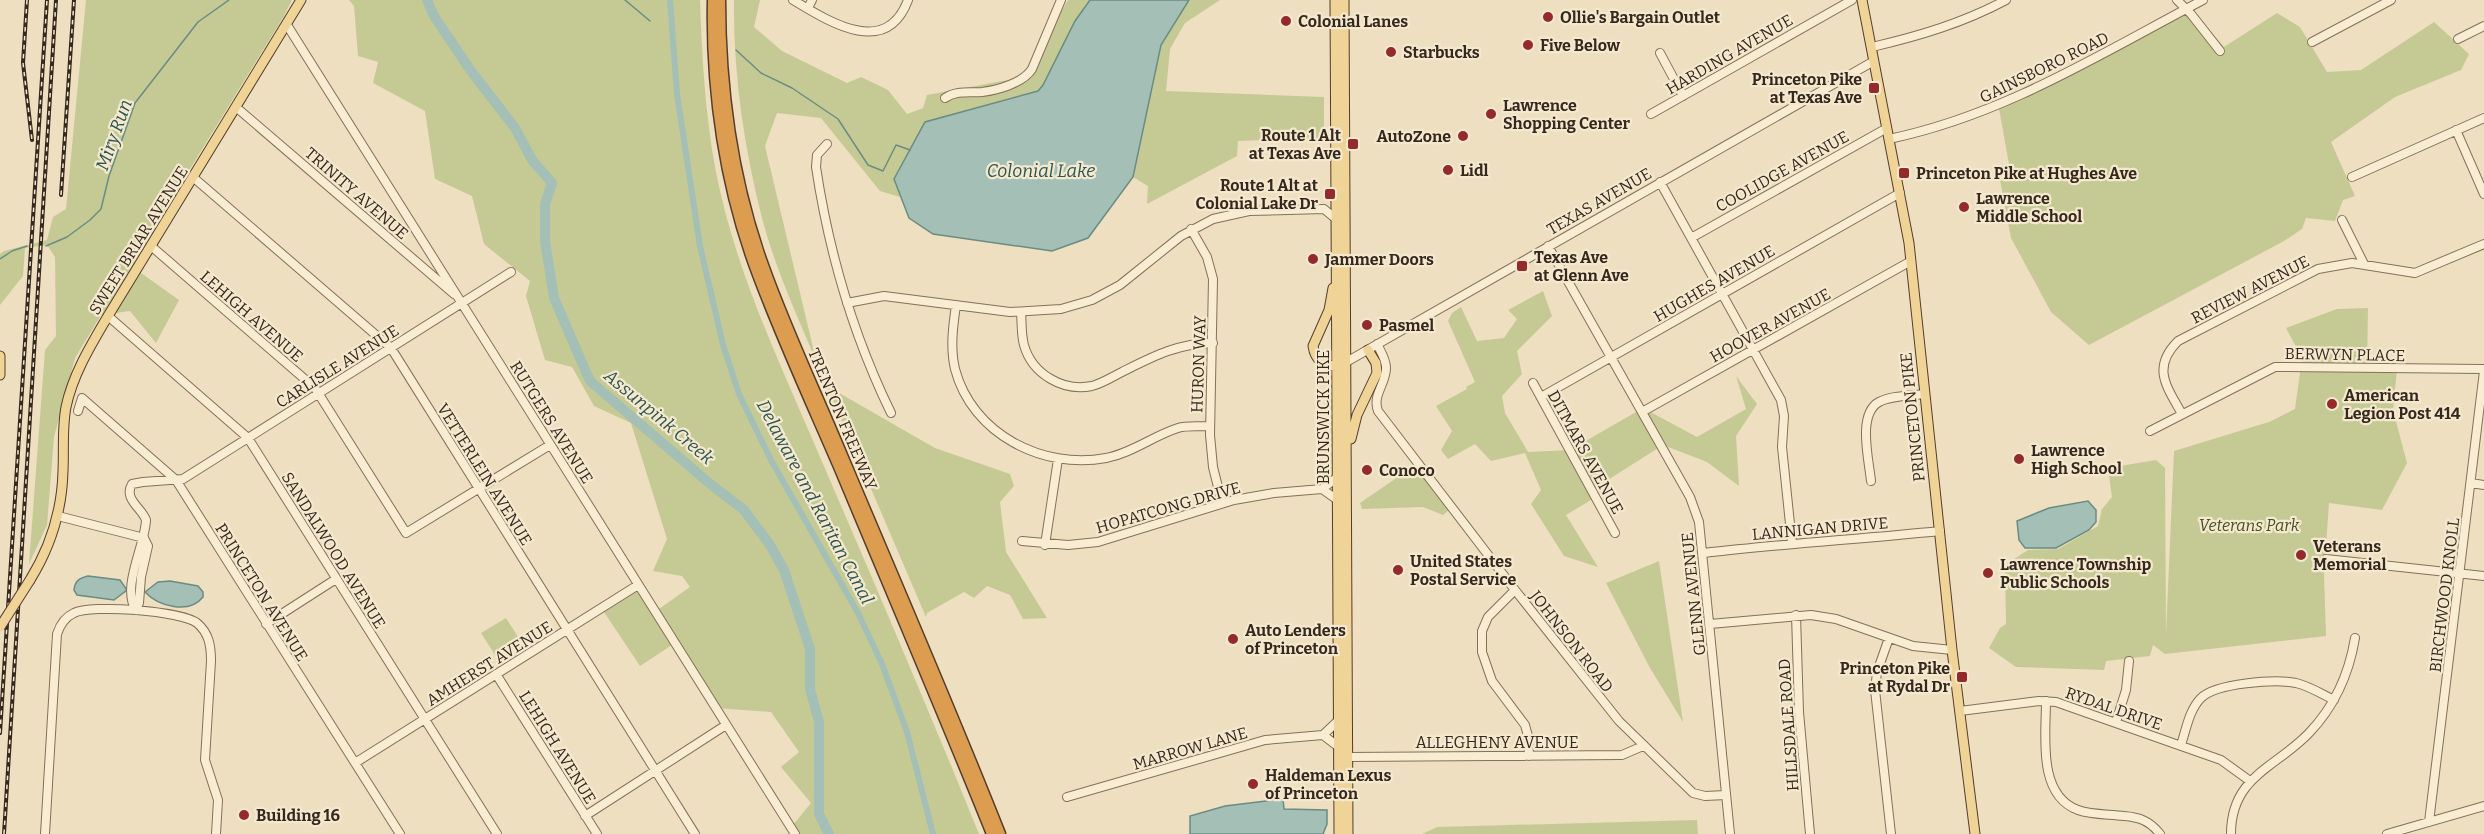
<svg xmlns="http://www.w3.org/2000/svg" width="2484" height="834" viewBox="0 0 2484 834" font-family="Bitter,serif">
<style>
.green{fill:#c5ca94}
.water{fill:#a3bfb6;stroke:#6a8c83;stroke-width:1.5}
.lines{fill:none;stroke-linecap:round;stroke-linejoin:round}
.stream{stroke:#6a8c83;stroke-width:1.5}
.canal{stroke:#a3bfb6;stroke-width:6}
.river{stroke:#a3bfb6;stroke-width:10}
.minor-casing{stroke:#857058;stroke-width:10}
.major-casing{stroke:#533e2d;stroke-width:11}
.highway-casing{stroke:#533e2d;stroke-width:13}
.minor{stroke:#f8ecd3;stroke-width:8}
.major{stroke:#f0d397;stroke-width:9}
.highway{stroke:#dc9d51;stroke-width:10}
.rail-casing{stroke:#35281d;stroke-width:4}
.rail{stroke:#f4e9cf;stroke-width:1.5;stroke-dasharray:4.5;stroke-linecap:butt}
.major-bridge-casing{stroke:#533e2d;stroke-width:11;stroke-linecap:butt}
.major-bridge{stroke:#f0d397;stroke-width:9}
.poi-dot{fill:#932a2c;stroke:#f4e9cf;stroke-width:2}
.labels{text-anchor:middle;stroke-width:4.5;stroke-linejoin:round;paint-order:stroke}
.poi-label{font-size:16px;font-weight:bold;fill:#35281d;stroke:#f4e9cf;text-anchor:start}
.street-label{font-size:16px;fill:#35281d;stroke:#f4e9cf}
.park-label{font-size:16px;font-style:italic;fill:#465123;stroke:#f4e9cf}
.water-label{font-size:18px;font-style:italic;fill:#2c5551;stroke:#f4e9cf}
</style>
<rect width="100%" height="100%" fill="#eddfc0"/>
<!-- green -->
<path class="green" d="M86,0H292L284,16L166,208L141,273L179,300L156,343L130,311L101,315L75,358L54,437L47,525L29,564L45,350L56,336L55,257L47,245L25,248L23,276L0,305V254L4,251L47,240L53,217L66,209Z
M349,0H700C702,56 705,112 715,167C734,269 780,363 820,457C874,582 928,708 979,834H798L793,825L811,803L781,767L799,752L771,712L716,708L675,643L640,666L600,606L637,582L656,611L690,587L682,576L653,571L667,539L631,423L594,406L572,367L545,360L526,296L530,281L484,244L472,196L435,179L425,111L373,83L378,62L358,56L354,6Z
M734,0H760L754,27L782,51L847,83L861,77L888,90L907,114L923,108L927,95L1024,77L1068,0H1090L1075,21L1043,85L1038,91L925,122L894,179L900,197L880,191L821,118L777,113L765,146L816,360C796,314 775,267 762,218C744,147 733,73 734,0Z
M1189,0H1220L1185,23L1170,49L1166,91L1324,97V138L1238,141L1237,156L1147,204L1148,186L1133,177L1161,45Z
M2188,5L2224,47L2277,13L2300,27L2327,72L2361,70L2434,22L2469,54L2461,70L2395,97L2331,142L2355,196L2343,200L2335,221L2306,218L2302,229L2284,241L2089,345L2051,312L2011,238L2000,180L2010,170L1998,103Z
M1543,291L1552,316L1517,351L1522,374L1502,396L1505,413L1528,452L1570,450L1643,408L1697,437L1746,409L1736,376L1757,404L1736,436L1739,486L1707,462L1663,445L1592,490L1596,497L1566,515L1598,567L1564,556L1531,504L1541,490L1525,453L1491,461L1475,444L1448,459L1441,450L1452,431L1436,406L1467,389L1466,387L1475,382L1448,321L1452,313L1461,307L1477,341L1504,338L1517,319L1508,310Z
M2368,308L2367,368L2397,369L2393,410L2407,463L2382,510L2329,503L2324,575L2326,636L2165,654L2153,645L2150,656L2106,661L2104,670L2016,667L1989,648L2000,628L2006,624L2005,565L2028,550L2058,549L2098,526L2102,509L2112,497L2108,468L2156,460L2165,468L2166,634L2174,451L2269,422L2295,409L2302,358L2286,328L2337,309Z
M827,386L935,448L1010,474L1014,486L1000,502L1006,552L1047,618L1023,619L1010,595L987,586L974,598L964,592L927,613L926,617Z
M1414,466L1449,510L1443,515L1423,507L1362,509L1360,503Z
M1659,561L1683,722L1650,668L1606,583Z
M506,618L522,643L497,658L481,633Z
M1697,820L1698,834H1422L1437,827Z"/>
<!-- water -->
<path class="water" d="M1090,0H1189L1161,45L1133,177L1088,238L1052,251L933,234L909,218L894,179L925,122L1038,91L1043,85L1075,21Z
M2088,501L2096,510V522L2089,530L2056,548H2025L2019,540L2017,521L2049,508Z
M88,576L120,580L127,590L114,600L77,595L74,590C75,581 79,578 88,576Z
M170,581L198,586L203,592V597C189,615 158,606 145,592L158,582Z
M1283,799L1284,809L1327,810V824L1323,834H1190V816L1225,806Z"/>
<g class="lines">
<!-- stream -->
<path class="stream" d="M625,0L650,21
M736,50L761,73L792,88L838,119L868,165L883,171L896,145L910,150
M46,246L67,237L90,220L101,209L109,176L135,103L198,22L229,0
M0,259L12,251L27,246"/>
<!-- canal -->
<path class="canal" d="M670,0L677,94L700,246L723,345L739,394L772,462L858,613L882,664L907,732L933,834"/>
<!-- river -->
<path class="river" d="M427,0L434,16L471,71L515,128L532,160L552,183L545,204V241L554,298L590,381L709,483L744,510L770,545L784,570L810,649V689L819,722V814L829,834"/>
<!-- minor casing -->
<g class="minor-casing">
<path id="minor" d="M793,0C828,21 886,59 908,0
M2177,0L2191,14L2220,51
M808,8L812,0
M287,25L795,834
M2458,39L2484,26
M2312,42L2391,0
M1872,47C1919,36 1963,23 2006,0
M1660,53L1683,96
M945,98C957,90 969,93 982,92C998,90 1023,83 1032,69L1061,0
M237,108L454,294
M1651,114L1852,0
M2456,130L2484,194
M1889,139C2004,115 2100,54 2203,0
M827,144L817,155L816,167C829,253 853,335 891,413
M2352,177L2484,118
M194,178L391,348L695,834
M1660,182L1781,400L1784,416L1782,447L1792,543
M2342,220L2364,264
M1191,229L1207,257L1213,279L1210,435L1213,467L1222,503
M1691,238L1887,128
M151,246L315,388L406,533L550,445
M1548,246L1690,497L1699,522L1730,834
M847,303L884,296L1010,312L1061,309L1092,300L1120,285L1181,236L1213,219L1249,211L1324,209L1336,219
M956,305C953,326 950,348 955,369C972,434 1043,470 1106,458C1132,453 1153,436 1178,428C1188,425 1199,427 1210,426
M1021,313C1022,323 1021,334 1024,345C1032,374 1063,392 1092,386C1103,383 1112,377 1122,372C1152,357 1178,343 1213,343
M108,316L248,438L497,834
M1377,344C1381,352 1386,359 1386,368C1386,384 1372,395 1378,411L1515,590L1619,721L1693,793L1705,796L1726,795
M1341,365L1874,61
M1533,383L1615,533
M1541,397L1900,193
M78,411L82,398L176,480L400,834
M1642,412L1911,261
M2182,414C2167,387 2151,368 2178,341L2318,269L2352,263L2415,273L2484,244
M2150,431L2275,367L2484,369
M1871,481C1869,460 1857,414 1879,402C1892,395 1911,396 1925,394
M2471,483L2484,485
M1322,489L1339,501
M58,516L144,538
M1022,541L1068,545L1098,542L1234,500L1274,493L1322,489L1339,476
M1045,545L1058,459
M1704,553C1782,544 1861,539 1940,531
M2326,559L2484,576
M1515,590L1488,617L1482,631V652L1492,681L1525,725L1528,736L1529,756
M136,610C121,587 145,546 146,520C142,508 123,499 132,484L143,482L183,479L511,272
M136,610L139,603L141,577L148,546L144,538
M1796,615L1799,712L1810,834
M266,624L336,579
M1710,624L1811,615L1836,619L1913,646L1952,650
M1889,638L1877,672L1875,690L1891,834
M496,674L597,834
M2046,701C2046,735 2037,795 2078,810C2092,815 2109,814 2124,816C2139,817 2150,821 2160,834
M1960,711L2039,701L2056,702L2221,760L2250,781
M2116,722L2126,690L2129,661
M1323,735L1340,748
M2181,745C2186,730 2189,710 2201,698C2216,683 2275,679 2296,683C2309,686 2322,694 2334,700
M1348,757L1622,755L1643,746
M355,763L638,585
M1067,797L1265,740L1323,735L1340,719
M585,816L726,725
M2429,822L2484,371
M45,834L57,634C60,625 65,617 74,613C91,604 182,611 197,623C209,633 211,646 211,661L205,760L218,800L216,834
M2231,834C2231,776 2277,767 2309,733C2335,706 2349,674 2355,638
M2387,834L2484,806"/>
</g>
<!-- major casing -->
<g class="major-casing">
<path id="major" d="M1335,0L1339,834
M1344,0L1348,834
M1862,0L1909,243L1952,650L1975,834
M1333,288L1329,310L1313,346C1315,360 1324,367 1338,366
M0,356V375
M1351,439L1357,415L1377,373L1376,363L1368,350
M30,580C51,546 62,512 63,471C64,450 62,428 66,407C73,374 91,345 108,316L301,0"/>
</g>
<!-- highway casing -->
<g class="highway-casing">
<path id="highway" d="M713,0C711,91 725,187 757,272C782,339 812,404 840,469C891,591 943,712 992,834
M720,0C720,90 733,183 764,268C788,335 819,399 846,465C898,588 951,710 1000,834"/>
</g>
<!-- minor -->
<use href="#minor" class="minor"/>
<!-- major -->
<use href="#major" class="major"/>
<!-- highway -->
<use href="#highway" class="highway"/>
<!-- rail casing -->
<g class="rail-casing">
<path id="rail" d="M27,0L23,63L32,140
M61,195L74,0
M0,733L47,0
M4,834L56,0"/>
</g>
<!-- rail -->
<use href="#rail" class="rail"/>
<!-- major-bridge casing -->
<g class="major-bridge-casing">
<path id="major-bridge" d="M0,627L30,580"/>
</g>
<!-- major-bridge -->
<use href="#major-bridge" class="major-bridge"/>
</g>
<!-- markers -->
<g class="poi-dot">
<circle cx="1548" cy="17" r="6"/>
<circle cx="1286" cy="21" r="6"/>
<circle cx="1528" cy="45" r="6"/>
<circle cx="1391" cy="52" r="6"/>
<rect x="1868" y="82" width="12" height="12" rx="3"/>
<circle cx="1491" cy="114" r="6"/>
<circle cx="1463" cy="136" r="6"/>
<rect x="1347" y="138" width="12" height="12" rx="3"/>
<circle cx="1448" cy="170" r="6"/>
<rect x="1898" y="167" width="12" height="12" rx="3"/>
<rect x="1324" y="188" width="12" height="12" rx="3"/>
<circle cx="1964" cy="207" r="6"/>
<circle cx="1313" cy="259" r="6"/>
<rect x="1516" y="260" width="12" height="12" rx="3"/>
<circle cx="1367" cy="325" r="6"/>
<circle cx="2332" cy="404" r="6"/>
<circle cx="2019" cy="459" r="6"/>
<circle cx="1367" cy="470" r="6"/>
<circle cx="2301" cy="555" r="6"/>
<circle cx="1398" cy="570" r="6"/>
<circle cx="1988" cy="573" r="6"/>
<circle cx="1233" cy="639" r="6"/>
<rect x="1956" y="671" width="12" height="12" rx="3"/>
<circle cx="1253" cy="784" r="6"/>
<circle cx="244" cy="815" r="6"/>
</g>
<g class="labels">
<!-- poi labels -->
<g class="poi-label">
<text x="1560" y="23">Ollie's Bargain Outlet</text>
<text x="1298" y="27">Colonial Lanes</text>
<text x="1540" y="51">Five Below</text>
<text x="1403" y="58">Starbucks</text>
<text x="1862" y="85" text-anchor="end">Princeton Pike<tspan x="1862" dy="18">at Texas Ave</tspan></text>
<text x="1503" y="111">Lawrence<tspan x="1503" dy="18">Shopping Center</tspan></text>
<text x="1341" y="141" text-anchor="end">Route 1 Alt<tspan x="1341" dy="18">at Texas Ave</tspan></text>
<text x="1451" y="142" text-anchor="end">AutoZone</text>
<text x="1460" y="176">Lidl</text>
<text x="1916" y="179">Princeton Pike at Hughes Ave</text>
<text x="1318" y="191" text-anchor="end">Route 1 Alt at<tspan x="1318" dy="18">Colonial Lake Dr</tspan></text>
<text x="1976" y="204">Lawrence<tspan x="1976" dy="18">Middle School</tspan></text>
<text x="1534" y="263">Texas Ave<tspan x="1534" dy="18">at Glenn Ave</tspan></text>
<text x="1325" y="265">Jammer Doors</text>
<text x="1379" y="331">Pasmel</text>
<text x="2344" y="401">American<tspan x="2344" dy="18">Legion Post 414</tspan></text>
<text x="2031" y="456">Lawrence<tspan x="2031" dy="18">High School</tspan></text>
<text x="1379" y="476">Conoco</text>
<text x="2313" y="552">Veterans<tspan x="2313" dy="18">Memorial</tspan></text>
<text x="1410" y="567">United States<tspan x="1410" dy="18">Postal Service</tspan></text>
<text x="2000" y="570">Lawrence Township<tspan x="2000" dy="18">Public Schools</tspan></text>
<text x="1245" y="636">Auto Lenders<tspan x="1245" dy="18">of Princeton</tspan></text>
<text x="1950" y="674" text-anchor="end">Princeton Pike<tspan x="1950" dy="18">at Rydal Dr</tspan></text>
<text x="1265" y="781">Haldeman Lexus<tspan x="1265" dy="18">of Princeton</tspan></text>
<text x="256" y="821">Building 16</text>
</g>
<!-- street labels -->
<g class="street-label">
<text transform="translate(1729 54) rotate(-30)" y="6">HARDING AVENUE</text>
<text transform="translate(2044 67) rotate(-26)" y="6">GAINSBORO ROAD</text>
<text transform="translate(1782 171) rotate(-29)" y="6">COOLIDGE AVENUE</text>
<text transform="translate(357 193) rotate(41)" y="6">TRINITY AVENUE</text>
<text transform="translate(1599 201) rotate(-30)" y="6">TEXAS AVENUE</text>
<text transform="translate(138 240) rotate(-58)" y="6">SWEET BRIAR AVENUE</text>
<text transform="translate(1714 283) rotate(-30)" y="6">HUGHES AVENUE</text>
<text transform="translate(2250 289) rotate(-27)" y="6">REVIEW AVENUE</text>
<text transform="translate(252 316) rotate(41)" y="6">LEHIGH AVENUE</text>
<text transform="translate(1770 325) rotate(-29)" y="6">HOOVER AVENUE</text>
<text transform="translate(2345 354) rotate(1)" y="6">BERWYN PLACE</text>
<text transform="translate(1198 364) rotate(-88)" y="6">HURON WAY</text>
<text transform="translate(337 366) rotate(-32)" y="6">CARLISLE AVENUE</text>
<text transform="translate(1323 417) rotate(-90)" y="6">BRUNSWICK PIKE</text>
<text transform="translate(1912 417) rotate(-96)" y="6">PRINCETON PIKE</text>
<text transform="translate(843 419) rotate(67)" y="6">TRENTON FREEWAY</text>
<text transform="translate(552 422) rotate(58)" y="6">RUTGERS AVENUE</text>
<text transform="translate(1586 452) rotate(61)" y="6">DITMARS AVENUE</text>
<text transform="translate(485 474) rotate(58)" y="6">VETTERLEIN AVENUE</text>
<text transform="translate(1168 507) rotate(-16)" y="6">HOPATCONG DRIVE</text>
<text transform="translate(1820 528) rotate(-5)" y="6">LANNIGAN DRIVE</text>
<text transform="translate(334 550) rotate(58)" y="6">SANDALWOOD AVENUE</text>
<text transform="translate(262 592) rotate(58)" y="6">PRINCETON AVENUE</text>
<text transform="translate(1693 594) rotate(-96)" y="6">GLENN AVENUE</text>
<text transform="translate(2444 595) rotate(-83)" y="6">BIRCHWOOD KNOLL</text>
<text transform="translate(1572 641) rotate(52)" y="6">JOHNSON ROAD</text>
<text transform="translate(489 663) rotate(-32)" y="6">AMHERST AVENUE</text>
<text transform="translate(2114 708) rotate(19)" y="6">RYDAL DRIVE</text>
<text transform="translate(1788 725) rotate(-94)" y="6">HILLSDALE ROAD</text>
<text x="1497" y="748">ALLEGHENY AVENUE</text>
<text transform="translate(558 747) rotate(58)" y="6">LEHIGH AVENUE</text>
<text transform="translate(1190 748) rotate(-16)" y="6">MARROW LANE</text>
</g>
<!-- park labels -->
<g class="park-label">
<text x="2249" y="531">Veterans Park</text>
</g>
<!-- water labels -->
<g class="water-label">
<text transform="translate(114 135) rotate(-70)" y="6">Miry Run</text>
<text x="1041" y="177">Colonial Lake</text>
<text transform="translate(659 417) rotate(40)" y="6">Assunpink Creek</text>
<text transform="translate(815 502) rotate(62)" y="6">Delaware and Raritan Canal</text>
</g>
</g>
</svg>
